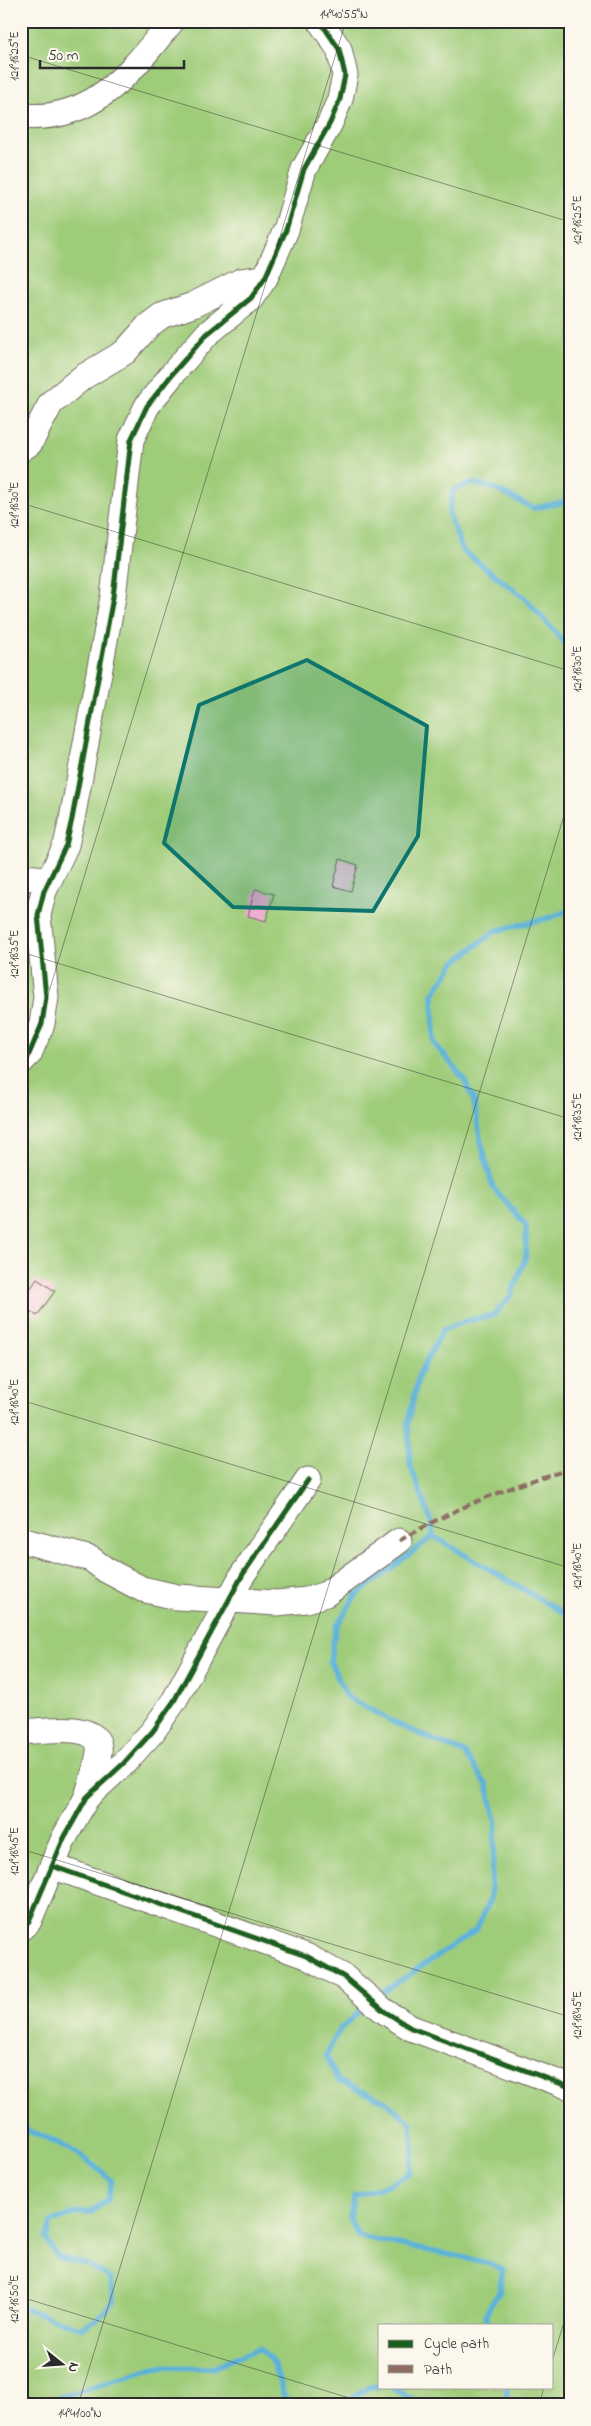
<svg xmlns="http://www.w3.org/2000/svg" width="591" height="2426" viewBox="0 0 591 2426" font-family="'Indie Flower',sans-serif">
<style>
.green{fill:#9fcc79;stroke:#657c52;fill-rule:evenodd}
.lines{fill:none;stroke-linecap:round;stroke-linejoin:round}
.stream{stroke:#5cb2d8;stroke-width:5.5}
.building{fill:#efa8cf}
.minor-casing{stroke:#71685e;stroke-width:27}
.minor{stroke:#fff;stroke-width:25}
.quiet{stroke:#8d6e63;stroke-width:4;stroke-dasharray:8 4;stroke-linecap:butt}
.cycleway-casing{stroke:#fbf7ec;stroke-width:8}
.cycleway{stroke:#1b5e20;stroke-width:5}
.marked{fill:#0f766e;fill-opacity:0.2;stroke:#0f766e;stroke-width:4;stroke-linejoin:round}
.ticks{fill:none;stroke:#2b2b2b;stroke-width:1;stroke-opacity:0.45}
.neatline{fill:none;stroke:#2b2b2b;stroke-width:2}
.ticks-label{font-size:12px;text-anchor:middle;fill:#2b2b2b}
</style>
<rect width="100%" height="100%" fill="#fbf7ec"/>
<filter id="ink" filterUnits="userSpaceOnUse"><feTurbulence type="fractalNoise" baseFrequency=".02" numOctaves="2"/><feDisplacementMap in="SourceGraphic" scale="10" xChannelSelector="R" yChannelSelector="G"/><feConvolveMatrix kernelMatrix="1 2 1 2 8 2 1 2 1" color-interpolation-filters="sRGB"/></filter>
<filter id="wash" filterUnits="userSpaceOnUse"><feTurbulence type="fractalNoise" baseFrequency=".0096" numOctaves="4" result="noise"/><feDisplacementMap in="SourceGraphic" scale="20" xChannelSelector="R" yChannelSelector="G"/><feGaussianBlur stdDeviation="1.12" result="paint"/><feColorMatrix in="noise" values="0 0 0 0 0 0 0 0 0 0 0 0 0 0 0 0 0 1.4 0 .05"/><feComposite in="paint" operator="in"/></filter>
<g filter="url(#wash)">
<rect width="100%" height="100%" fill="#f3dabd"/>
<!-- green -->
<path class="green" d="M21,21H570V2405H21ZM380,2325H552V2387H380Z"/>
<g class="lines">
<!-- stream -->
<path class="stream" d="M570,146V149
M570,501L533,508L493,488L472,483L453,490L449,514L462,550L526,599L570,649
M433,1536L431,1521L410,1465L408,1423L419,1374L443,1330L466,1321L494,1315L511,1296L526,1256V1225L493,1188L480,1138L474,1101L464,1079L434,1043L433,994L454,963L495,931L552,917L570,910
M433,1536L570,1617
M376,1997L476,1930L490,1899L496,1821L487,1785L464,1753L399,1725L347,1697L330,1661L336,1627L356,1595L433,1536
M367,2005L340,2029L326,2055L338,2081L385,2101L411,2123L413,2153L409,2174L390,2184L355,2196L349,2217L358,2236L480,2261L503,2269L499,2292L485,2315L491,2325
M21,2129C54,2137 87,2158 112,2181L107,2200L91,2212L72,2214L51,2223L46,2239L57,2257L88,2265L111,2279L114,2300L97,2320L81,2328L21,2307
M391,2387L424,2405
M21,2404L48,2401L154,2367L213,2368L259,2348L274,2364L285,2399L294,2405
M343,2405L369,2387L380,2386
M507,2405V2387"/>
</g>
<g id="blocks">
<!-- building -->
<path class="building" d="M340,859L358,865L351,891L333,886Z
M255,889L274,894L266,921L248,916Z
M37,1279L55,1291L37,1316L21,1305V1302Z"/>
</g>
</g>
<g filter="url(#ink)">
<use href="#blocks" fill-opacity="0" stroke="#71685e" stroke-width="1"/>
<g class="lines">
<!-- minor casing -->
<g class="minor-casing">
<path id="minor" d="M21,116C94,123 131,71 172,21
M21,449L30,443L51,403L83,377L125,352L148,326L161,316L193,305L241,281L265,278
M21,877L49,879
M21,1062L29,1054L42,1024L46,997L38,915L44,891L66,845L72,819L113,597L131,440L147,406L174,372L207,334L251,298L265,278L286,230L304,169L330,123L340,99L345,75L339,49L320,21
M21,1540L91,1559L106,1570L142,1589L177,1597L277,1603L307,1600L326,1594L399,1541
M21,1732C42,1731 103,1720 99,1752C97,1767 91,1783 87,1797
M52,1866L306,1956L344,1977L384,2011L411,2028L570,2087
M21,1928L29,1921L64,1838L87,1797L124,1763L153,1731L174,1701L243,1574L308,1480"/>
</g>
<!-- minor -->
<use href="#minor" class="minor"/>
<!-- quiet -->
<path class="quiet" d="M399,1541C453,1508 510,1487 570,1468"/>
<!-- cycleway casing -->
<g class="cycleway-casing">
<path id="cycleway" d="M21,1062L29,1054L42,1024L46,997L38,915L44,891L66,845L72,819L113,597L131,440L147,406L174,372L207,334L251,298L265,278L286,230L304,169L330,123L340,99L345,75L339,49L320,21
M52,1866L306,1956L344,1977L384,2011L411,2028L570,2087
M21,1928L29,1921L64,1838L87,1797L124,1763L153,1731L174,1701L243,1574L308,1480"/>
</g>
<!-- cycleway -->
<use href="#cycleway" class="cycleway"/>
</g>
</g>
<!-- marked area -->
<path class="marked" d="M307,660L427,726L418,836L373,911L233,907L164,843L199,705Z"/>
<!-- ticks -->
<path class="ticks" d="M21,55L570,222M21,503L570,671M21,952L570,1119M21,1083L346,21M21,1400L570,1568M21,1849L570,2017M21,2297L372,2405M552,2361L570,2303M78,2405L570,796M539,2405L544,2387"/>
<!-- margin -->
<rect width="591" height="2426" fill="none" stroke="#fbf7ec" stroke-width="55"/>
<!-- legend -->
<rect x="378" y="2324" width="175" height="65" fill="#fbf7ec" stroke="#a8a59f"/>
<rect x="388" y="2340" width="25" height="8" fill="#1b5e20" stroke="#a8a59f"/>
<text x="424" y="2348" font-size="15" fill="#2b2b2b">Cycle path</text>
<rect x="388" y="2365" width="25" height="8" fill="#8d6e63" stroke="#a8a59f"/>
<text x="424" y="2374" font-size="15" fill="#2b2b2b">Path</text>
<!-- north arrow -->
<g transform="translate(62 2364) rotate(107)" stroke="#fbf7ec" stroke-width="4" paint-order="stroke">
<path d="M0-4L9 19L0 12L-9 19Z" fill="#2b2b2b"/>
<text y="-8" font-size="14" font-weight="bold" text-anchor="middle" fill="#2b2b2b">N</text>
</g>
<!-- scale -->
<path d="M40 60v8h144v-8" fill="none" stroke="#2b2b2b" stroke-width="2.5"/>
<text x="48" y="60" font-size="15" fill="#2b2b2b" stroke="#fbf7ec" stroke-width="4" paint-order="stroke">50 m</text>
<rect x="28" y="28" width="536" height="2370" class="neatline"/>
<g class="ticks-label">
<text x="344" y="18">14°40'55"N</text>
<text transform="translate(14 56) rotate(-90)" y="4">121°18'25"E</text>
<text transform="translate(577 220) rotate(-90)" y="4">121°18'25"E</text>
<text transform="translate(14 505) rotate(-90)" y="4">121°18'30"E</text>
<text transform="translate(577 669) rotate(-90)" y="4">121°18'30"E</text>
<text transform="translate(14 954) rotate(-90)" y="4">121°18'35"E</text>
<text transform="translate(577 1117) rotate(-90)" y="4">121°18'35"E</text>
<text transform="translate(14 1402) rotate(-90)" y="4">121°18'40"E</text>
<text transform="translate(577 1566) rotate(-90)" y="4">121°18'40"E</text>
<text transform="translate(14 1851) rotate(-90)" y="4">121°18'45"E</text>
<text transform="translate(577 2015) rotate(-90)" y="4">121°18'45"E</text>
<text transform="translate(14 2299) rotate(-90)" y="4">121°18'50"E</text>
<text x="80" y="2417">14°41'00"N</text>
</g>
</svg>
